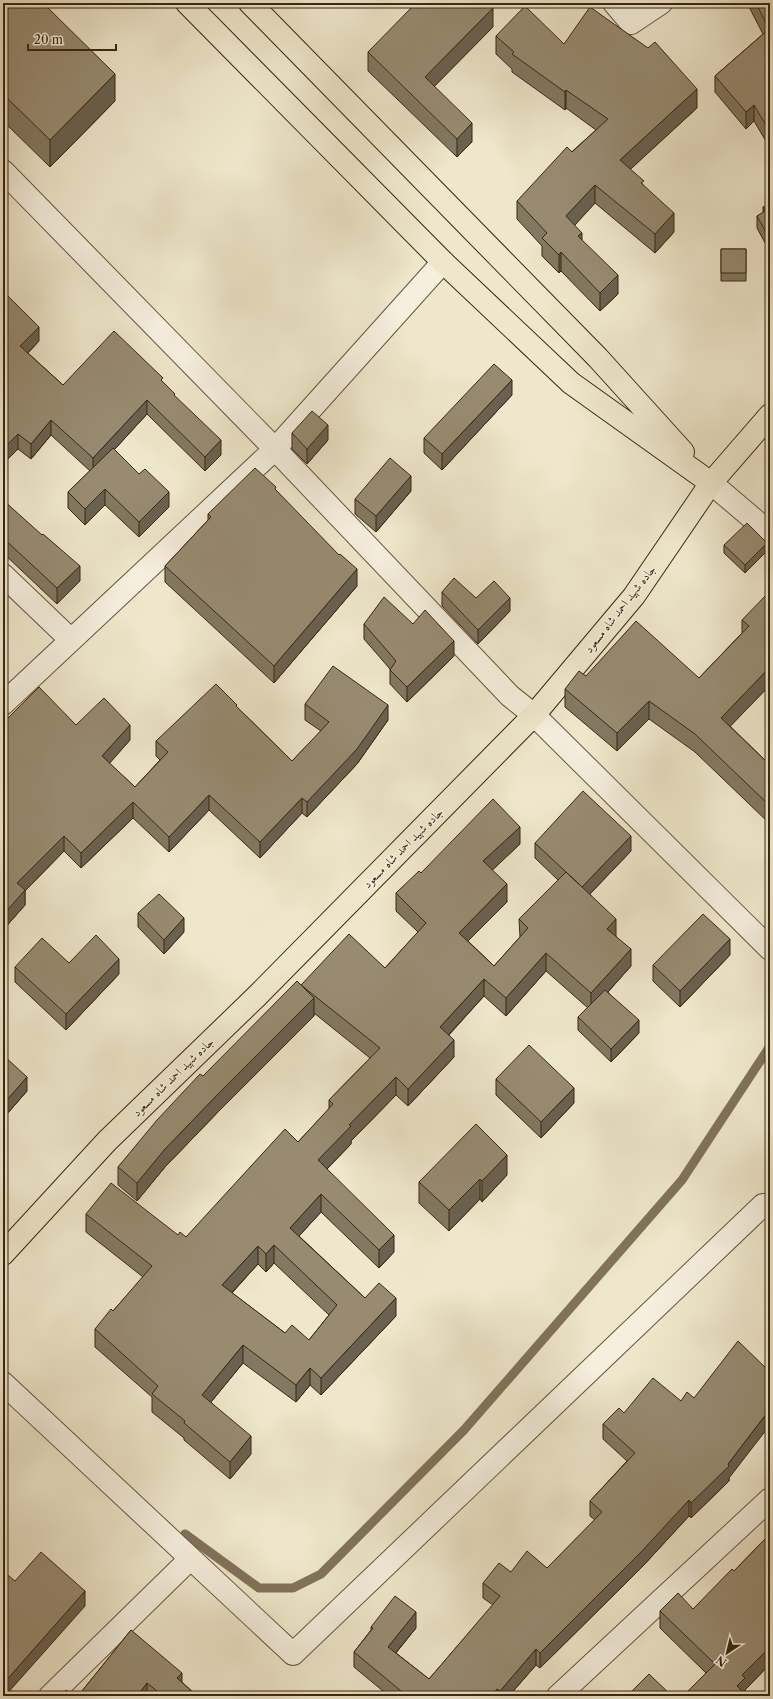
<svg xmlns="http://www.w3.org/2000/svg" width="773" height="1699" viewBox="0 0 773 1699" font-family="'Libre Caslon Text',Amiri,serif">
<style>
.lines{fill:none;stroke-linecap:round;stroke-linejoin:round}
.stream{stroke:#81735a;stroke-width:9}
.minor-casing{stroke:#66573f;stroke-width:24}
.major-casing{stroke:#392710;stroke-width:24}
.minor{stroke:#f5efde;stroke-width:22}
.major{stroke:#efe7cc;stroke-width:22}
.wall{fill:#837862;stroke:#392710;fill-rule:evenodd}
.shaded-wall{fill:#6a6150;stroke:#392710}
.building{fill:#988b72;stroke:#392710;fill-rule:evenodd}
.labels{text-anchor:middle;stroke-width:3;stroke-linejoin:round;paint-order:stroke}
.street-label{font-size:12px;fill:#392710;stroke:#f5efde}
</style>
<rect width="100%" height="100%" fill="#efe7cc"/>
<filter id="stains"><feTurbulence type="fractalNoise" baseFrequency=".005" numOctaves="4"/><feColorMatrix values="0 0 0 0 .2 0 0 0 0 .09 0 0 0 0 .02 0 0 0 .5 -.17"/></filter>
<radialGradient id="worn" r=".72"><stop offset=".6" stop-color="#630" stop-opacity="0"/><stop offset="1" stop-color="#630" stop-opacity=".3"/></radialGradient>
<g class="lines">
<!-- stream -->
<path class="stream" d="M185,1534L259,1588H293L321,1574L464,1430L682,1180L770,1046"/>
<!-- minor casing -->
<g class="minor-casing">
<path id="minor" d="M614,3L631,23L661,3
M3,171L275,449L510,696L534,715L770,949
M711,483L770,533
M3,575L71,640
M3,704L275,449L443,262
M3,1383L293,1654L763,1205
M50,1696L190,1559
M558,1696L770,1499"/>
</g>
<!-- major casing -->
<g class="major-casing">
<path id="major" d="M187,3L443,262L571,383L711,483
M250,3L598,358L683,452
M3,1254L107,1141L257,996L534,715L634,596L711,483L770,415"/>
</g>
<!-- minor -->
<use href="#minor" class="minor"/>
<!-- major -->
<use href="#major" class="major"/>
</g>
<!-- wall -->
<path class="wall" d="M3,3L115,101L50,167L3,121Z
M747,3H770V148L754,121L746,129L715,92V76L763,34Z
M493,27L434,86L472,142L457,157L368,71V52Z
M496,36L564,44L697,108L630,169L644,186L674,232L655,253L595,203L574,225L582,240L618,294L600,311L561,271L559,273L542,256V246L517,219V201L596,130L566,108L565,110L512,72V69L496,54Z
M770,204V252L757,228V216L763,213V207Z
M721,249H746V281H721Z
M3,291L39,341L28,353L63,385L163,382L221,455L205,471L147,414L114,450L169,507L139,537L105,505L85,525L68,508V492L90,471L51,435L31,459L18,449L3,464Z
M512,395L442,470L424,453V438Z
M292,433L328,440L307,464L292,449Z
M276,490L357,586L274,683L165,582V566L208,520V514Z
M411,491L376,532L355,514V499Z
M3,500L80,581L57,604L3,553Z
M724,545L767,551L745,573L724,553Z
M442,592L476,598L510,611L478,644L442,606Z
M770,595V685L730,726L770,765V824L695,752L649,719L617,751L565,707V689L586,676L699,678L742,633V620Z
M364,624H413L454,656L407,702L390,684V669L364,639Z
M305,704L388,720L357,764L307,817L302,813L260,858L209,810L169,852L133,818L81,868L64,851L25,891V905L3,930V723L76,725L130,740L109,763L135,787L160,760L156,756V741L237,707L292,761L321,731L305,720Z
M535,843L631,851L590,894L616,936L631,966L608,992L639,1033L611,1062L578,1030V1017L588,1008L546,971L506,1016L484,996L449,1035L454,1057L408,1106L396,1095L351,1141V1144L327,1169L394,1252L379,1268L321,1212L299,1236L365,1298L396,1316L321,1395L310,1385L296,1402L243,1363L211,1402L251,1454L230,1479L184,1440V1438L152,1412V1397L95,1347V1329L113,1311L143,1277L86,1232V1214L186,1237L298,1142L329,1109V1100L370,1058L314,1013V1016L218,1112L165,1167L137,1201L118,1185V1167L203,1076L301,985L385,968L418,932L396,911V893L421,873L520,844L492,870L507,902L468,941L494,966L520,937L519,919L558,880L535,858ZM274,1263L329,1315L309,1340L285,1333L232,1293L258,1264L266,1272Z
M138,913L184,932L164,954L138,927Z
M730,955L680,1007L653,981V965Z
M15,967L119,974L66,1030L15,982Z
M3,1055L27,1091L7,1114L3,1110Z
M496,1079L574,1103L541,1138L496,1095Z
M507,1175L482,1202L480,1199L449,1231L419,1203V1182Z
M770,1272V1292L768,1290V1275Z
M624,1413L729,1478V1481L691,1518L689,1516L642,1567L540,1668L536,1665L509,1696H389L354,1667V1652L371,1630V1627L416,1628L396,1653L429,1679L493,1605L483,1598V1583L511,1572L547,1568L595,1520L590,1516V1501L627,1461L603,1439V1424Z
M770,1522V1664L745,1690V1694L706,1673L660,1628V1611L693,1609L734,1571L767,1537V1526Z
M131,1630L182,1682L197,1696H78Z"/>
<!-- shaded-wall -->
<path class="shaded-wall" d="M493,8V27L425,96V77Z
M115,74V101L50,167V140Z
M697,89V108L620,179V160Z
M566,90V108L565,110V92Z
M754,105V121L746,129V112Z
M472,123V142L457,157V139Z
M595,185V203L566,235V216Z
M674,213V232L655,253V234Z
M582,233V251L578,236Z
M561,252V271L559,273V255Z
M618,275V294L600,311V293Z
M39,327V341L20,361V346Z
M512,380V395L442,470V454Z
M147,400V414L93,473V458Z
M51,420V435L31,459V444Z
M328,425V440L307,464V449Z
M18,434V449L3,464V449Z
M221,440V455L205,471V457Z
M411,476V491L376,532V516Z
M105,489V505L85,525V509Z
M169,492V507L139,537V522Z
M767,543V551L745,573V565Z
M80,566V581L57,604V588Z
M357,569V586L274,683V666Z
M510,598V611L478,644V630Z
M454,641V656L407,702V687Z
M770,667V685L721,736V718Z
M649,701V719L617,751V733Z
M388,705V720L357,764L307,817V802Z
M130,725V740L102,772V756Z
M209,795V810L169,852V837Z
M302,798V813L260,858V842Z
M133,802V818L81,868V853Z
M520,827V844L483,879V861Z
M64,836V851L25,891V905L3,930V915L17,883Z
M631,836V851L582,902V887Z
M507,884V902L459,950V933Z
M184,918V932L164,954V940Z
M616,919V937L607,929Z
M730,939V955L680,1007V991Z
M631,949V966L591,1011V993Z
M546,953V971L506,1016V998Z
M119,959V974L66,1030V1014Z
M484,979V996L440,1044V1027Z
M314,998V1016L218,1112L165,1167L137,1201V1183L165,1149L218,1094Z
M639,1020V1033L611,1062V1049Z
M454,1040V1057L408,1106V1089Z
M27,1077V1091L7,1114V1100Z
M396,1077V1095L351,1141V1144L318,1178V1160L349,1125Z
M574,1088V1103L541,1138V1122Z
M507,1155V1175L482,1202V1181Z
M480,1179V1199L449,1231V1210Z
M321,1194V1212L290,1246V1228Z
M394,1235V1252L379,1268V1250Z
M274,1245V1263L266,1272V1254Z
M258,1246V1264L222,1303V1285Z
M396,1298V1316L321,1395V1378Z
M243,1345V1363L202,1413V1395Z
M310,1368V1385L296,1402V1385Z
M770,1409V1425L729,1478V1481L691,1518V1503L728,1464Z
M251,1436V1454L230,1479V1462Z
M689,1500V1516L642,1567L540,1668V1653Z
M85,1591V1606L5,1696H3V1684Z
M416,1612V1628L388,1662V1647Z
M770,1647V1664L745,1690V1695L737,1686L742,1675Z
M536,1649V1665L509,1696H500V1691Z
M182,1673V1689L177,1678Z
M147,1683V1696H137Z
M497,1689V1696H491Z"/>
<!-- building -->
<path class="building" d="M3,3H43L115,74L50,140L3,94Z
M416,3H487L493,8L425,77L472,123L457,139L368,52Z
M756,3H770V132L754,105L746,112L715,76L769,29Z
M525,6L564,44L590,7L648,48L655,42L697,89L620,160L644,181L641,183L674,213L655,234L595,185L566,216L582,233L578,236L618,275L600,293L561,252L559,255L542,238L547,233L517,201L567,147L572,152L608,119L566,90L565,92L512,54L514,52L496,36Z
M770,204V239L757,216L765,211L763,207Z
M721,249H746V273H721Z
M3,291L39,327L20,346L63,385L114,331L163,378L161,380L175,394L174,395L221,440L205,457L147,400L93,458L51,420L31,444L18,434L3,449Z
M494,364L512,380L442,454L424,438Z
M312,411L328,425L307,449L292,433Z
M113,448L139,474L145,469L169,492L139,522L105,489L85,509L68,492Z
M390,458L411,476L376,516L355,499Z
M255,468L276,487L275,489L339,555L340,554L357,569L274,666L165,566L211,517L208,514Z
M3,500L42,535L43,534L80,566L57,588L3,538Z
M747,523L767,543L745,565L724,545Z
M454,578L476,598L494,581L510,598L478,630L442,592Z
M768,593L770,595V667L721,718L770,765V806L695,734L649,701L617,733L565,689L579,671L586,676L636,621L699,678L749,626L742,620Z
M384,597L413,624L425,610L454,641L407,687L390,670L396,661L364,624Z
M333,666L388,705L357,749L307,802L302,798L260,842L209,795L169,837L133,802L81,853L64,836L17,883L25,890L3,915V723L39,687L76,725L104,698L130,725L102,756L135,787L168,752L156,741L216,684L237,705L236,706L292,761L329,722L305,704Z
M583,791L631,836L582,887L535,843Z
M493,799L520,827L483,861L507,884L459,933L494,966L528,928L519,919L566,872L616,919L607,929L631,949L591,993L546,953L506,998L484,979L440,1027L454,1040L408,1089L396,1077L349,1125L351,1126L318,1160L394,1235L379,1250L321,1194L290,1228L365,1298L379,1283L396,1298L321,1378L310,1368L296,1385L243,1345L202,1395L251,1436L230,1462L184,1423L185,1421L152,1394L158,1386L95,1329L111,1309L113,1311L152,1266L86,1214L111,1183L178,1235L180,1232L186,1237L285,1129L298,1142L333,1104L329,1100L380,1048L301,985L349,934L385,968L426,923L396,893L419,871L421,873ZM274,1245L337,1305L309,1340L292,1325L285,1333L222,1285L258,1246L266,1254Z
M159,894L184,918L164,940L138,913Z
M703,914L730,939L680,991L653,965Z
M96,935L119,959L66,1014L15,967L42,938L69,963Z
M297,981L314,998L218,1094L165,1149L137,1183L118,1167L157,1120L200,1074L203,1076Z
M605,990L639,1020L611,1049L578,1017Z
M529,1045L574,1088L541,1122L496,1079Z
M3,1055L27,1077L7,1100L3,1096Z
M476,1124L507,1155L482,1181L480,1179L449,1210L419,1182Z
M770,1272V1277L768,1275Z
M738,1341L770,1372V1409L728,1464L729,1466L691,1503L689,1500L642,1551L540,1653L536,1649L500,1691L497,1689L491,1696H407L354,1652L373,1628L371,1627L395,1596L416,1612L388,1647L429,1679L500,1596L483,1583L499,1563L511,1572L527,1551L547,1568L602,1512L590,1501L635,1453L603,1424L619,1408L624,1413L653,1378L681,1401L687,1392L694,1398Z
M770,1522V1529L767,1526Z
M770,1534V1647L742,1675L745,1678L737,1686L747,1696H683L715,1664L660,1611L678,1593L693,1609L732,1569L734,1571Z
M41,1552L85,1591L3,1684V1571L15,1581Z
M131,1630L182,1673L177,1678L197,1696H163L147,1683L137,1696H78Z
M649,1674L672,1696H627Z
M66,1690L74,1696H61Z"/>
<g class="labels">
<!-- street labels -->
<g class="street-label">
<text transform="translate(620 609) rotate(-52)" y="4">جاده شهيد احمد شاه مسعود</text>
<text transform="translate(403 848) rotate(-45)" y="4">جاده شهيد احمد شاه مسعود</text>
<text transform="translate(173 1077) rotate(-44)" y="4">جاده شهيد احمد شاه مسعود</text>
</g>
</g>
<!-- margin -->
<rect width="773" height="1699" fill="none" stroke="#efe7cc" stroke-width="16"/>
<rect x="4" y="4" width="765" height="1691" fill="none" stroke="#392710" stroke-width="2"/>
<rect x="8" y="8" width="757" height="1683" fill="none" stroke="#392710"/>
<!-- north arrow -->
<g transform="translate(727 1653) rotate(215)" stroke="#f5efde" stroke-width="3" paint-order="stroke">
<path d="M0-3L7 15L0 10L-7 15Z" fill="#392710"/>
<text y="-6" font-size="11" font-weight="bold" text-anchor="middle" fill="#392710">N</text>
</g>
<!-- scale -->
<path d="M28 44v6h88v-6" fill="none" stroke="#392710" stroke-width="2"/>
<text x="34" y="44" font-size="12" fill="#392710" stroke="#f5efde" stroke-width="3" paint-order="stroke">20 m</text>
<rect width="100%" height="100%" filter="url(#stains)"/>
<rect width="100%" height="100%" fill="url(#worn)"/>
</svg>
